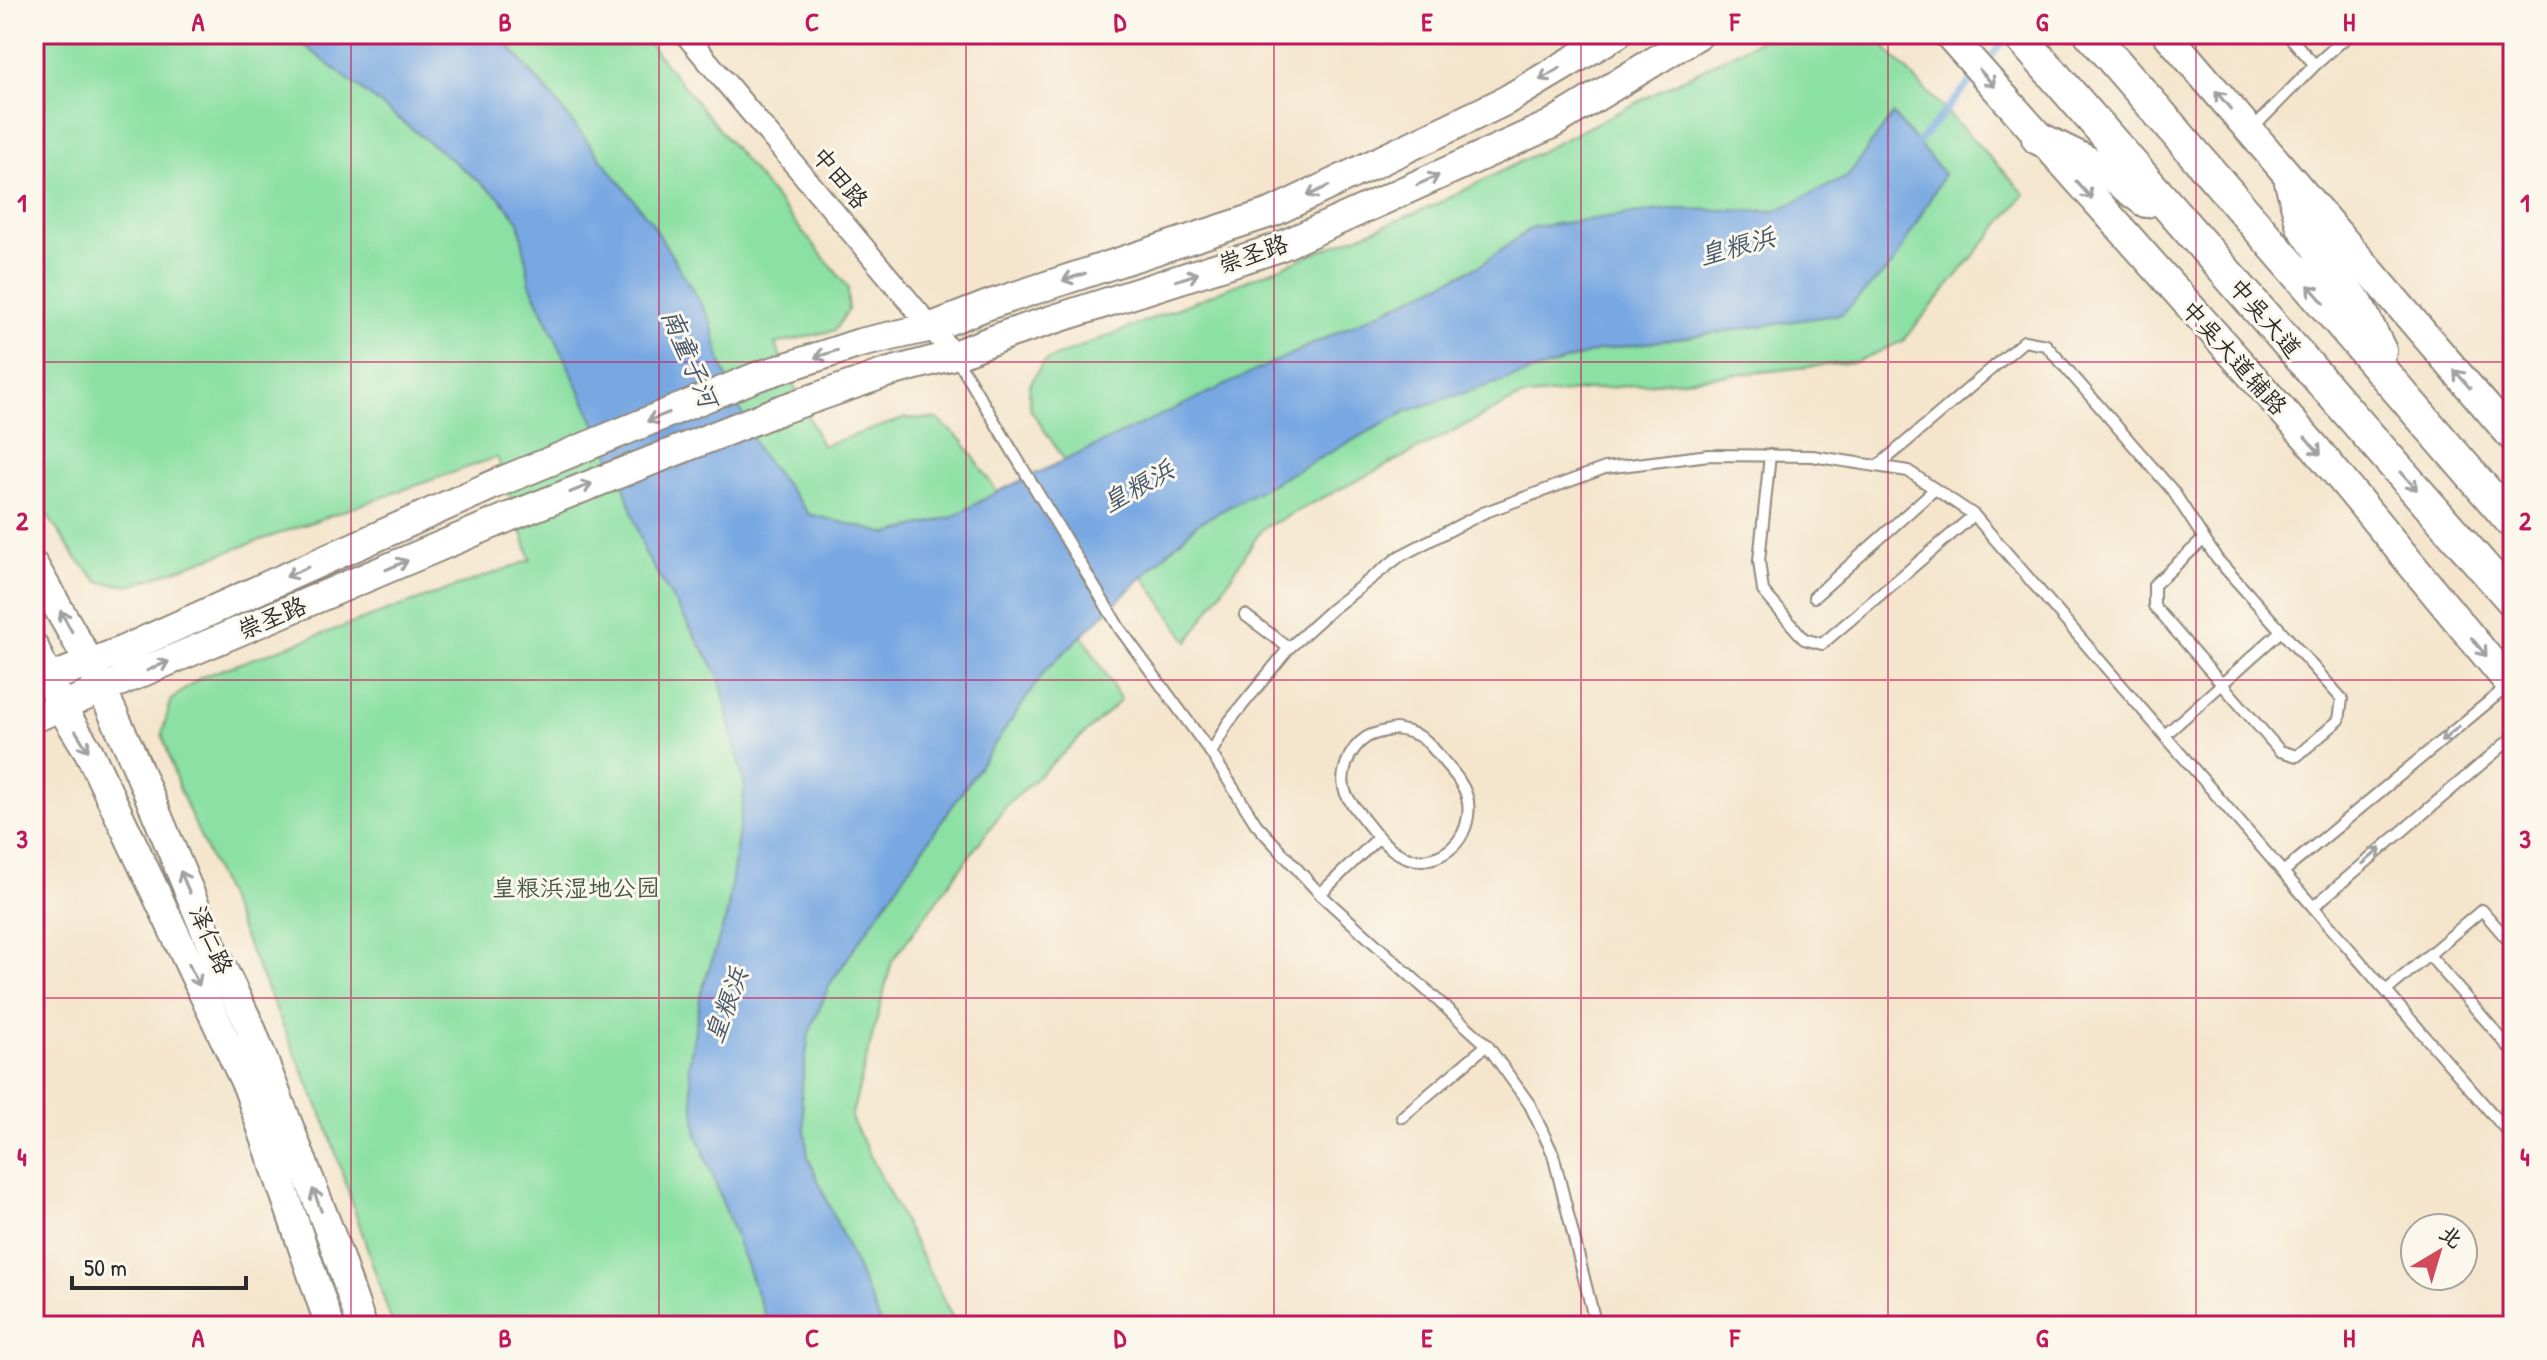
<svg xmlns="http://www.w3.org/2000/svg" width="2547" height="1360" viewBox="0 0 2547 1360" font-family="'Patrick Hand','LXGW WenKai TC',sans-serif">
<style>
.green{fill:#8be0a3;stroke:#5b8667;stroke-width:2}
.water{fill:#78a8e2;stroke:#526a86;stroke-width:2}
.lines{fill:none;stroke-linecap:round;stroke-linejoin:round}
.stream{stroke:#78a8e2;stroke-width:7}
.lane-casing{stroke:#90887c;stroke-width:14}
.street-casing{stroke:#90887c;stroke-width:24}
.secondary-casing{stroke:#90887c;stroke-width:32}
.primary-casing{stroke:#90887c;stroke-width:36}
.lane{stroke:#fff;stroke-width:10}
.street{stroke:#fff;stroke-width:20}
.secondary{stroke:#fff;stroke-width:28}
.primary{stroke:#fff;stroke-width:32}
.oneway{stroke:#a0a0a0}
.grid{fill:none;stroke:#c2185b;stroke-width:2;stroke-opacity:0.55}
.labels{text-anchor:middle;stroke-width:6;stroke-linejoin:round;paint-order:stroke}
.street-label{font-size:24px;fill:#2b2b2b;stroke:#fbf7ec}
.park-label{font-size:24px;fill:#435849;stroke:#fbf7ec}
.water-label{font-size:26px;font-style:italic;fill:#46576b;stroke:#fbf7ec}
.neatline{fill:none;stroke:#c2185b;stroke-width:3}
.grid-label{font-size:26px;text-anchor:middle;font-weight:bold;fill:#c2185b}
</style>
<rect width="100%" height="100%" fill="#fbf7ec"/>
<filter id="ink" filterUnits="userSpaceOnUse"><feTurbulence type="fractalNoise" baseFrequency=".0125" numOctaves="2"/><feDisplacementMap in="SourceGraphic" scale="16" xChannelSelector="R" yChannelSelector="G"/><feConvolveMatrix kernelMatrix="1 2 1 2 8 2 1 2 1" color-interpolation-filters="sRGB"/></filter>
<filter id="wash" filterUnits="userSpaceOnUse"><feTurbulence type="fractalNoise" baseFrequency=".006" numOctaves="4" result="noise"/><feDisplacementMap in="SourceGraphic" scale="32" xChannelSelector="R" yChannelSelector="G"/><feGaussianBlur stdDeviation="1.8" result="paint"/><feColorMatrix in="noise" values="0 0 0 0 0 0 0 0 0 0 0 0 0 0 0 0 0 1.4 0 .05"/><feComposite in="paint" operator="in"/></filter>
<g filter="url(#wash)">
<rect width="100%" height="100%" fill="#f4e5cc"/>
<!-- green -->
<path class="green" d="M34,34H641L848,287V310L835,330L775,344L822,446L906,418L937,419L963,441L997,492L1121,700L1007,805L892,961L851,1118L957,1326H393L326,1124L179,788L162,734L171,700L201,677L531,560L497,457L130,586L99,582L76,558L34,495Z
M1772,34H1872L2025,194L1903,341L1856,362L1520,397L1262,529L1188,642L1030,409L1029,386L1043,362L1433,206Z"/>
<!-- water -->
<path class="water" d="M290,34H499L549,93L652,223L710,319L722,366L757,449L809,514L888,534L952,517L997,492L1479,266L1533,227L1669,209L1776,211L1847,177L1893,114L1944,174L1894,263L1842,314L1600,350L1407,411L1197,524L1045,671L830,984L809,1033L801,1092L808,1157L882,1326H769L697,1134L689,1065L701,993L727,914L745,787L719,676L645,553L623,483L530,284L519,221L499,197Z"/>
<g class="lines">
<!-- stream -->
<path class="stream" d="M1983,66L2008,36
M1913,149L1975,76"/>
</g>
</g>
<g filter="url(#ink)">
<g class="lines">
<!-- lane casing -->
<g class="lane-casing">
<path id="lane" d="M2287,34L2315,65
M2251,130L2315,65L2350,34
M955,356L1120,629L1211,753L1256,824L1320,894L1487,1045L1530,1105L1553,1154L1596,1326
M1770,455L1759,561L1763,591L1804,639L1822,644L1974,515
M1878,466L2024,341L2046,345L2173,491L2217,559L2342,699L2339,720L2297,756L2280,751L2154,606V585L2204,539
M1814,597L1935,489
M1245,615L1289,648
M1396,729C1406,731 1416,733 1425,740C1431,745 1436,752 1441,758C1447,766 1455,773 1460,782C1477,807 1467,842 1441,855C1408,871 1383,845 1365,821C1359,813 1352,805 1347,796C1337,777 1349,748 1367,737C1376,732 1386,731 1396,729Z
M2165,735L2281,631
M1211,753L1228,723L1289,648L1332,609L1400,556L1483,513L1605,468L1709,455L1812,456L1908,471L1974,515L2513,1138
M2283,872L2509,685
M1320,894L1378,838
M2313,907L2513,737
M2429,955L2513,1052
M2386,991L2482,910L2513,946
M1402,1117L1487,1045"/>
</g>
<!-- street casing -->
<g class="street-casing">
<path id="street" d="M685,34L954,355"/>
</g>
<!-- secondary casing -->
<g class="secondary-casing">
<path id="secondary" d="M1948,34L2314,446L2513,688
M2167,34L2513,438
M34,566L89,662L130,750L214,951L250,1026L332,1238L362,1326
M34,647L61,707L89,752L248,1088L330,1326
M34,684L119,652L497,483L756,377L860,343L932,327L991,304L1273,212L1505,101L1617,34
M34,718L509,517L780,410L886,373L954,355L1011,333L1277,248L1550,125L1699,34"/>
</g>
<!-- primary casing -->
<g class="primary-casing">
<path id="primary" d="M2018,34L2513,601
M2091,34L2513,523
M2038,138L2109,173L2146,201
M2291,182L2303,226L2357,304L2380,351"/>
</g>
<!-- lane -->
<use href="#lane" class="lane"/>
<!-- street -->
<use href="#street" class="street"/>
<!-- secondary -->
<use href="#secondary" class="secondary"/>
<!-- primary -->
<use href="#primary" class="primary"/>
</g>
<!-- one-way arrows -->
<defs><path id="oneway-shaft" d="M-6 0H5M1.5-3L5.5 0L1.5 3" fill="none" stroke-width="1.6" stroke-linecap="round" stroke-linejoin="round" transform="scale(2)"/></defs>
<g class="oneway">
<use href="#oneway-shaft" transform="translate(1550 74) rotate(149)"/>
<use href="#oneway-shaft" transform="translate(1987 78) rotate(48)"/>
<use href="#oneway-shaft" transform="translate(2223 100) rotate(-130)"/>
<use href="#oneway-shaft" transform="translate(1428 180) rotate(-24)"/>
<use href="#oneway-shaft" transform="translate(2084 190) rotate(48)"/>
<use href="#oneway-shaft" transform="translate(1318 191) rotate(154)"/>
<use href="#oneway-shaft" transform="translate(1074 277) rotate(162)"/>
<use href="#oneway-shaft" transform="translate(1187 277) rotate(-18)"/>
<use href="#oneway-shaft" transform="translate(2316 294) rotate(-131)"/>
<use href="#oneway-shaft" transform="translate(826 354) rotate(162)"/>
<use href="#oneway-shaft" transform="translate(2462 379) rotate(-131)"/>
<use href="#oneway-shaft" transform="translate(658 417) rotate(158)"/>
<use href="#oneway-shaft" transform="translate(2313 446) rotate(49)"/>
<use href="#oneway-shaft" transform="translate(2409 481) rotate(49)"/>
<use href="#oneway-shaft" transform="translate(581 488) rotate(-22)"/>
<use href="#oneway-shaft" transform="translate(397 565) rotate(-23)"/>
<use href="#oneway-shaft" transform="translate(297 572) rotate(156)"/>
<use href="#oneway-shaft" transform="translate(66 621) rotate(-119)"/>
<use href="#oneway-shaft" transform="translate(2479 647) rotate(51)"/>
<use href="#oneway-shaft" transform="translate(158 666) rotate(-23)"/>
<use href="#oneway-shaft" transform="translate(2450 734) rotate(140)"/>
<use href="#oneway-shaft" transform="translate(82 741) rotate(58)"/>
<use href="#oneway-shaft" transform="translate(2372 856) rotate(-40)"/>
<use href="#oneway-shaft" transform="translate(185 882) rotate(-113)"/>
<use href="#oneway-shaft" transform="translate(194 975) rotate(64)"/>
<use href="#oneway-shaft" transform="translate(317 1200) rotate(-111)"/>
</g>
</g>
<!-- grid -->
<path class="grid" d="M351,34V1326M659,34V1326M966,34V1326M1274,34V1326M1581,34V1326M1888,34V1326M2196,34V1326M34,362H2513M34,680H2513M34,998H2513"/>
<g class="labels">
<!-- street labels -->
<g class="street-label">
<text transform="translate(840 178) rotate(50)" y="8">中田路</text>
<text transform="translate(1253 254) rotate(-19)" y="8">崇圣路</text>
<text transform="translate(2265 318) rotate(49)" y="8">中吴大道</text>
<text transform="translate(2234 358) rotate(48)" y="8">中吴大道辅路</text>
<text transform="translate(272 618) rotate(-23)" y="8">崇圣路</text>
<text transform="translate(211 940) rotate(66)" y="8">泽仁路</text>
</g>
<!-- park labels -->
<g class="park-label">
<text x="576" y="896">皇粮浜湿地公园</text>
</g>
<!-- water labels -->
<g class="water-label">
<text transform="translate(1737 246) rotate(-15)" y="9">皇粮浜</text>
<text transform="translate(690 358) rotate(67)" y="9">南童子河</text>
<text transform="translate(1138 486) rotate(-29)" y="9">皇粮浜</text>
<text transform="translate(726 1005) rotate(-69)" y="9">皇粮浜</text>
</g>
</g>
<!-- margin -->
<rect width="2547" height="1360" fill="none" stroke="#fbf7ec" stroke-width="88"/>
<!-- north arrow -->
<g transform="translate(2439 1252) rotate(38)"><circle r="38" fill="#fbf7ec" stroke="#a8a59f" stroke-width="2"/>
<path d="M0-6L14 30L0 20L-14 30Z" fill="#d1495b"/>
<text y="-12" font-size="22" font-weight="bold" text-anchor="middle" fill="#2b2b2b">北</text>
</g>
<!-- scale -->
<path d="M72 1276v12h174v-12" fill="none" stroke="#2b2b2b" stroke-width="4"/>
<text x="84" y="1276" font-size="24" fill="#2b2b2b" stroke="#fbf7ec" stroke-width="6" paint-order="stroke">50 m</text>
<rect x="44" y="44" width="2459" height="1272" class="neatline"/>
<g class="grid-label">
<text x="198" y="31">A</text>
<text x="505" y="31">B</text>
<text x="812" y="31">C</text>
<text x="1120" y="31">D</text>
<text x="1427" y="31">E</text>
<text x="1735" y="31">F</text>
<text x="2042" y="31">G</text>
<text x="2349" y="31">H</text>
<text x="22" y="212">1</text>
<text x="2525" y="212">1</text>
<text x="22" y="530">2</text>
<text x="2525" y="530">2</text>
<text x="22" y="848">3</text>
<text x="2525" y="848">3</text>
<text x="22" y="1166">4</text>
<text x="2525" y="1166">4</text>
<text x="198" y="1347">A</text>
<text x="505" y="1347">B</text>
<text x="812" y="1347">C</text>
<text x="1120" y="1347">D</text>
<text x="1427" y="1347">E</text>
<text x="1735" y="1347">F</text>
<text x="2042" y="1347">G</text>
<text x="2349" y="1347">H</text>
</g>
</svg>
